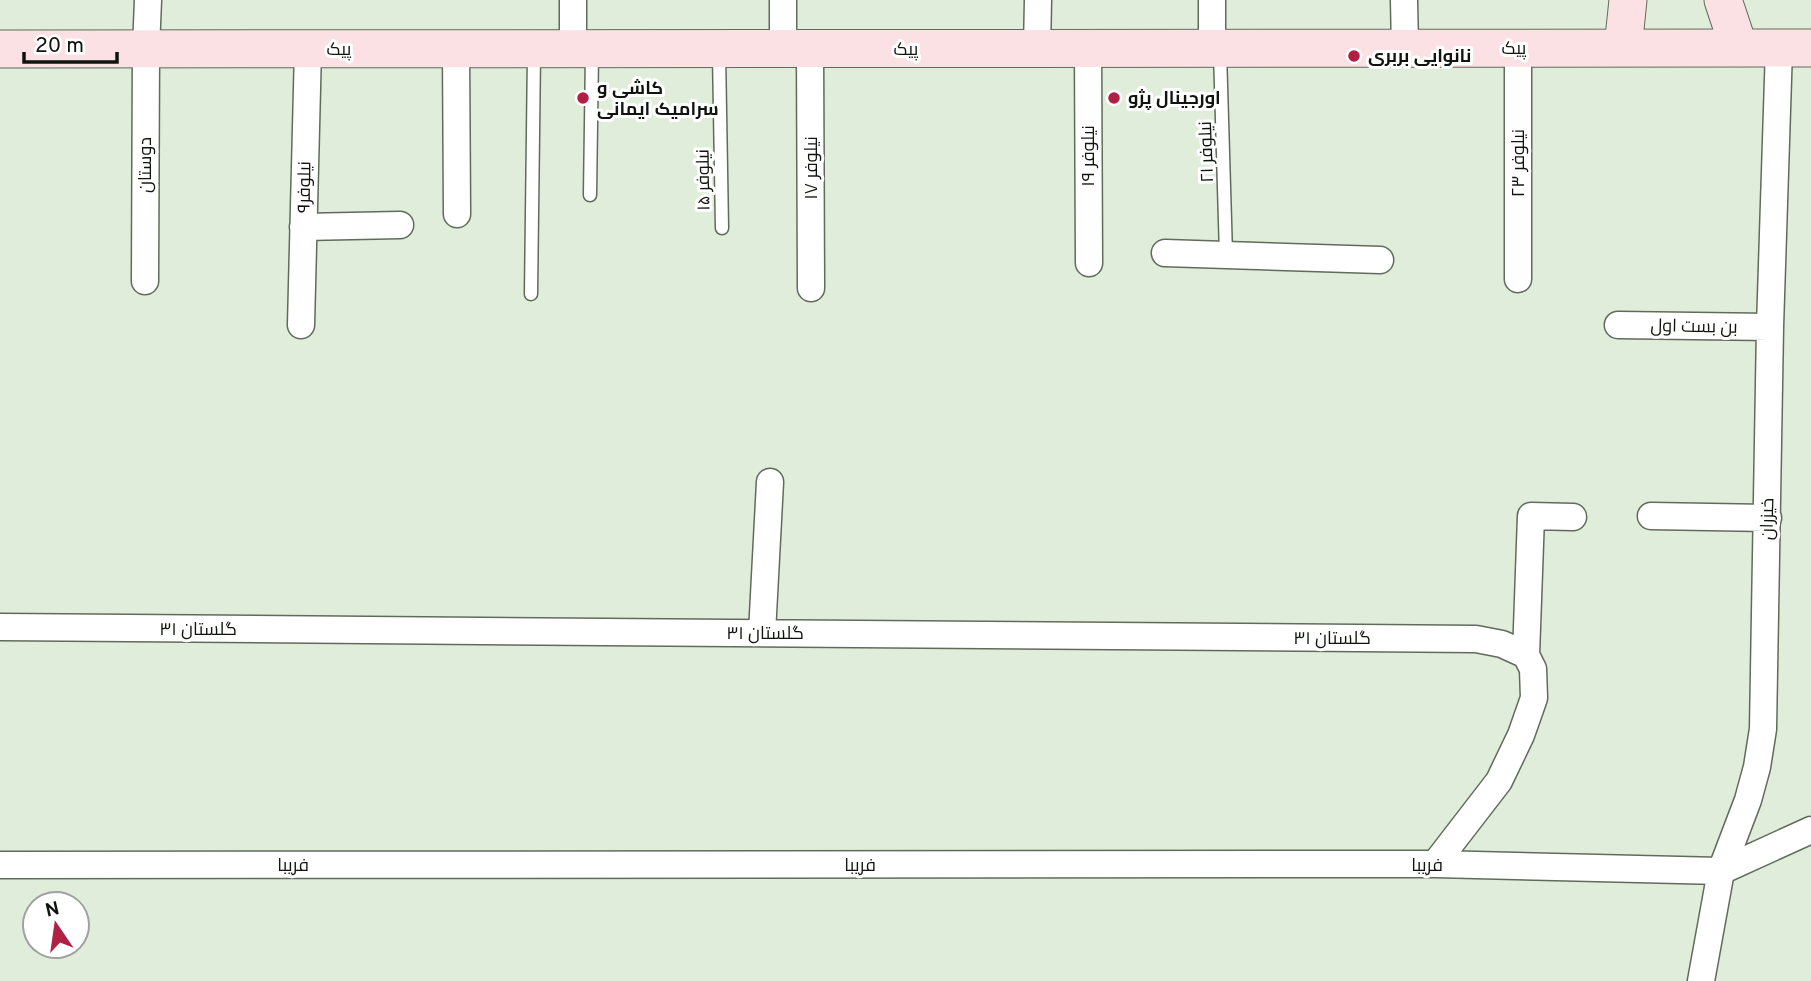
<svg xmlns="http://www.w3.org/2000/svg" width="1811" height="981" viewBox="0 0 1811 981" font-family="Overpass,Cairo,sans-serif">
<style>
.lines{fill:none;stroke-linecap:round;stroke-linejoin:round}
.lane-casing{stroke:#616b5c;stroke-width:15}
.street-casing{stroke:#616b5c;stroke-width:29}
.secondary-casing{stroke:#616b5c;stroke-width:39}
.lane{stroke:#fff;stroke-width:12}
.street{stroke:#fff;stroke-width:26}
.secondary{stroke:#fbe1e4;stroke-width:37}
.poi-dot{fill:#b11f45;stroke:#fff;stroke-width:2.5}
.labels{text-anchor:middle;stroke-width:6;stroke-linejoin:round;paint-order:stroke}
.street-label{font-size:18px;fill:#10140e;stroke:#fff}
.poi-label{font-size:18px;font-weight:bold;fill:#10140e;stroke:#fff;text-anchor:start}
</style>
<rect width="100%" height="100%" fill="#e0eddb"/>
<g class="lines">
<!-- lane casing -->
<g class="lane-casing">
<path id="lane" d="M1220,52L1226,255
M719,53L722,228
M590,195L592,53
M531,294L534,53"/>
</g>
<!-- street casing -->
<g class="street-casing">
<path id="street" d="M1404,0L1405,48
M1037,48L1038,0
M1088,48L1089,263
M1212,48V0
M1518,48V279
M456,49L457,214
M573,49V0
M783,49V0
M810,49L811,288
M303,227L400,225
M1165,253L1380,260
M145,281L146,49L148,0
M301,325L308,49
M1618,325L1770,327
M1651,516L1768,518
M0,627L1476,639L1502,644L1526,655
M762,633L770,482
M1435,864L1499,781L1521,735L1534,698L1533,669L1526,655L1531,516L1573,517
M0,865L1435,864L1721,871L1811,830
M1701,981L1721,871L1748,800L1757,767L1763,729L1770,327L1779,48"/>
</g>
<!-- secondary casing -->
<g class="secondary-casing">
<path id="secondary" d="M1723,0L1739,48
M1623,48L1628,0
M0,49L1811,48"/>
</g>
<!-- lane -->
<use href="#lane" class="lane"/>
<!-- street -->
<use href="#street" class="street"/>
<!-- secondary -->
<use href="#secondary" class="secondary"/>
</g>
<!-- markers -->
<g class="poi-dot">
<circle cx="1354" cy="56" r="7"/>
<circle cx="583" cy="98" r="7"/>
<circle cx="1114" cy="98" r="7"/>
</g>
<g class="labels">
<!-- street labels -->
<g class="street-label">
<text x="1514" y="54">پیک</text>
<text x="339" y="55">پیک</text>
<text x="906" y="55">پیک</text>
<text transform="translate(1206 152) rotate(-92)" y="6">نیلوفر ۲۱</text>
<text transform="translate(1088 156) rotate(-90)" y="6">نیلوفر ۱۹</text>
<text transform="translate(1518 163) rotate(-90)" y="6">نیلوفر ۲۳</text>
<text transform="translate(145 165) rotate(-90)" y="6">دوستان</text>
<text transform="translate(811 168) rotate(-90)" y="6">نیلوفر ۱۷</text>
<text transform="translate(703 180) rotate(-91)" y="6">نیلوفر ۱۵</text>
<text transform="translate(304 187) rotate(-89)" y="6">نیلوفر۹</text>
<text transform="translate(1694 326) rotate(1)" y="6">بن بست اول</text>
<text transform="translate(1767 519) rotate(-89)" y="6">خیزران</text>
<text x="198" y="635">گلستان ۳۱</text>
<text x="765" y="639">گلستان ۳۱</text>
<text x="1332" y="644">گلستان ۳۱</text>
<text x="293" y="871">فریبا</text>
<text x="860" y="871">فریبا</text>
<text x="1427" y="871">فریبا</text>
</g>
<!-- poi labels -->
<g class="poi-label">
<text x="1368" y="62">نانوایی بربری</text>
<text x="597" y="94">کاشی و<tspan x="597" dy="21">سرامیک ایمانی</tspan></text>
<text x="1128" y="104">اورجینال پژو</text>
</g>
</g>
<!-- north arrow -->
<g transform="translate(56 925) rotate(347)"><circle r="33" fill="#ffffff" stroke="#9fa19f" stroke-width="2"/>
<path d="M0-5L12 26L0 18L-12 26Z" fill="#b11f45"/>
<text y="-10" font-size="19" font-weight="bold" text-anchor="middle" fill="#10140e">N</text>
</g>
<!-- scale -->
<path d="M24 52v10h93v-10" fill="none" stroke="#10140e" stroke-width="3.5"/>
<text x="35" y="52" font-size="21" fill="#10140e" stroke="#ffffff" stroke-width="5" paint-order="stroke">20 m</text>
</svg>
